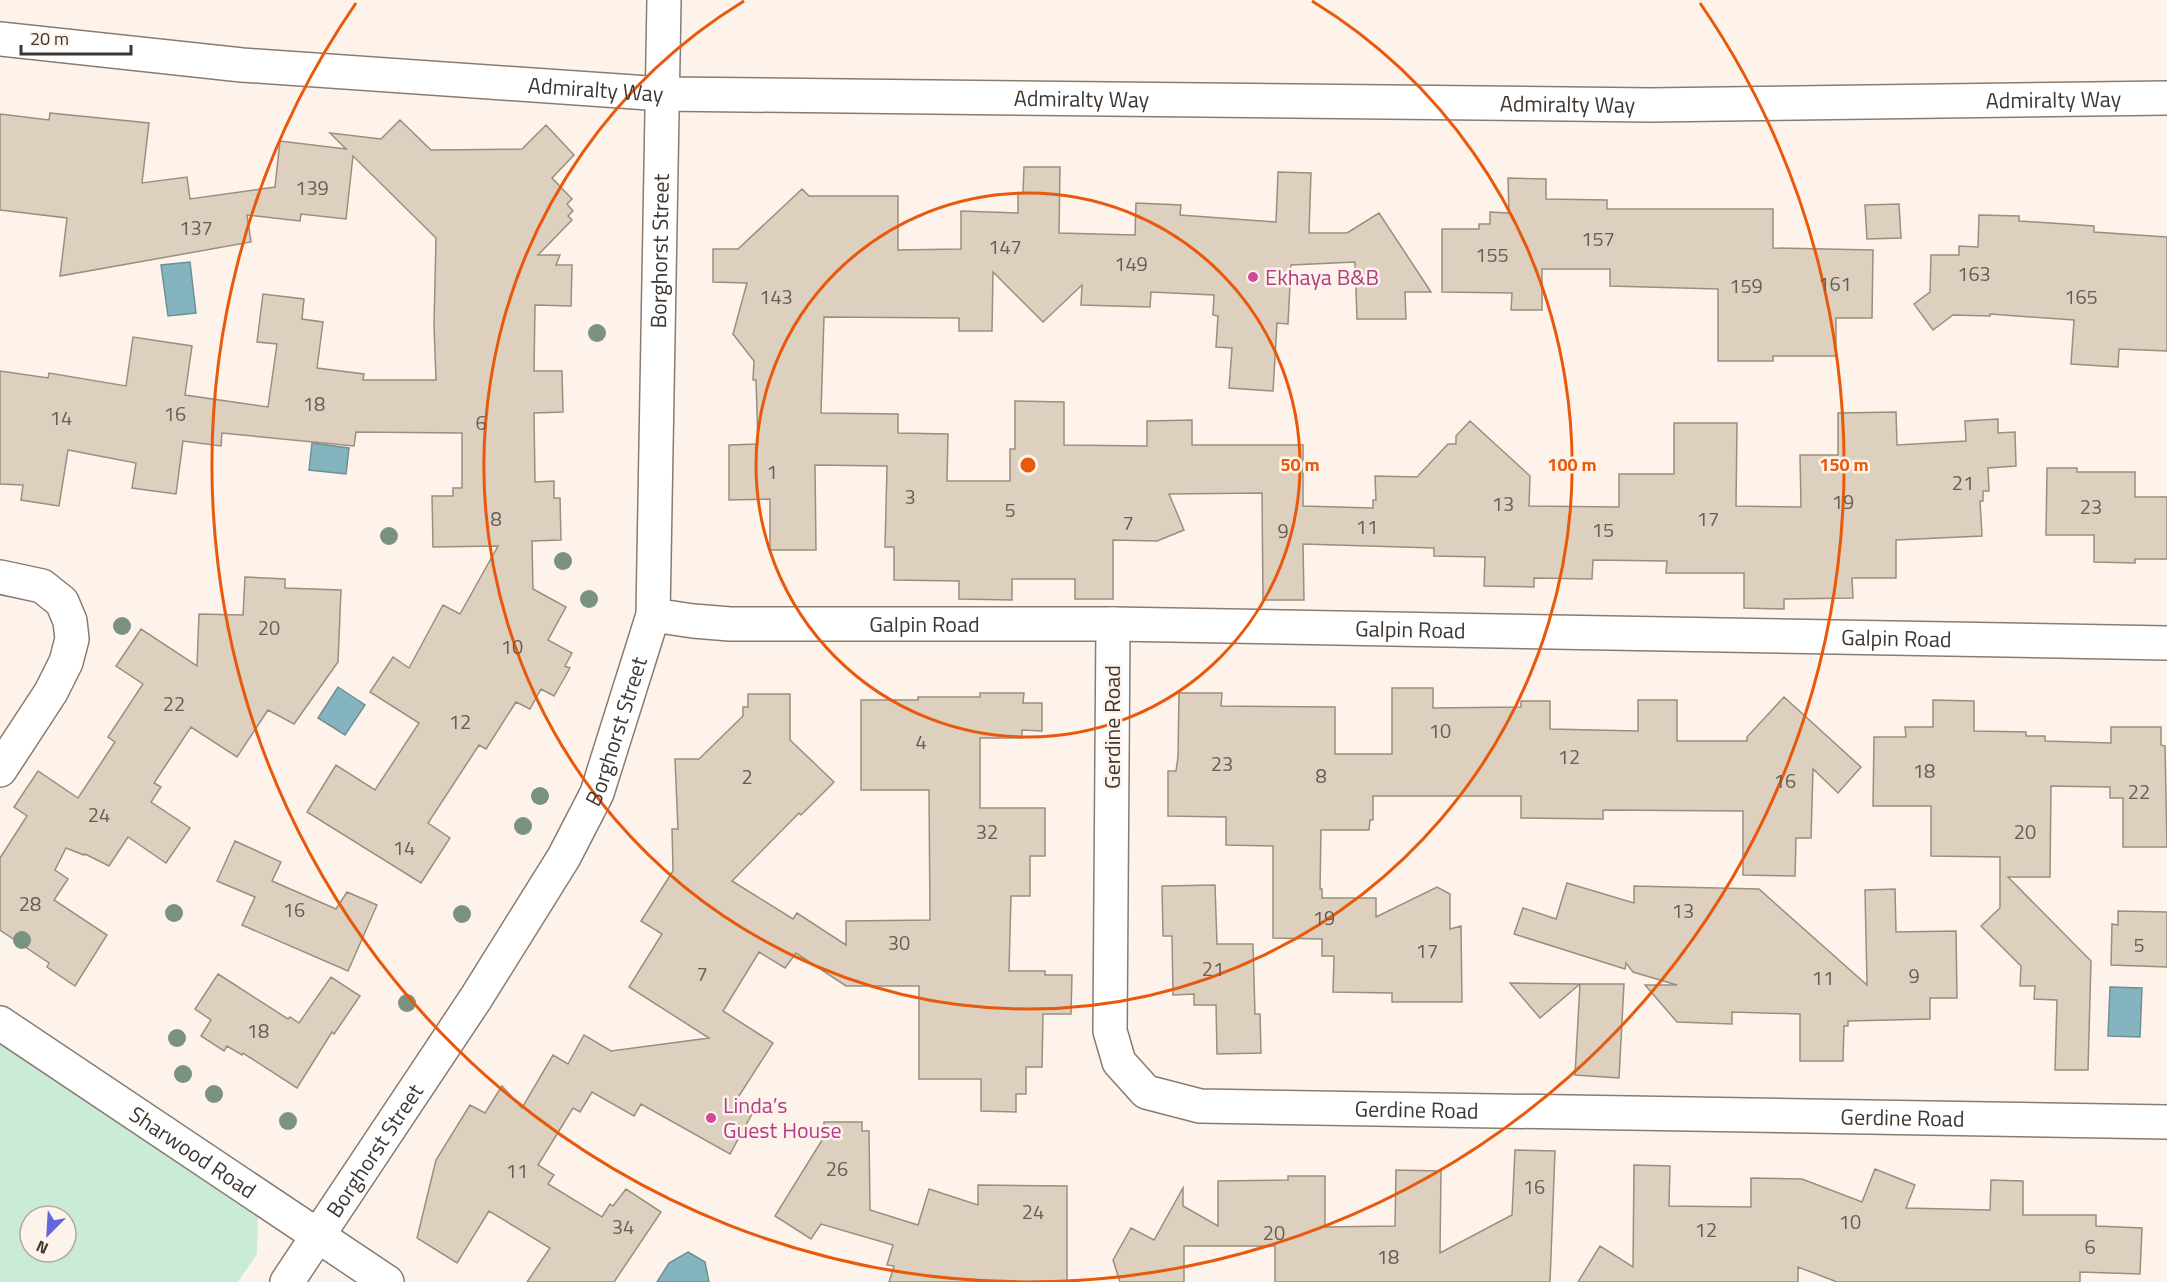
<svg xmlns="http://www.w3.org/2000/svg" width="2167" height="1282" viewBox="0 0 2167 1282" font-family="'Titillium Web',sans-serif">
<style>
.green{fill:#cbebd9;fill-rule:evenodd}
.water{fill:#85b4c1;stroke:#708e96;stroke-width:1.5}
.building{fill:#ddd0bf;stroke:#9a8e7e;stroke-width:1.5}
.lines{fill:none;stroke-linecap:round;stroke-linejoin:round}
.street-casing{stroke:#8b7b6e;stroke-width:36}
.street{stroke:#fff;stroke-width:33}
.tree{fill:#7b9282}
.ring{fill:none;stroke:#e8590c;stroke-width:3}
.hotel-dot{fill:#d1479c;stroke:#fef3eb;stroke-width:2}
.labels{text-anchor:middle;stroke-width:5;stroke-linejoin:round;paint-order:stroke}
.number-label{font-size:20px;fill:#665d55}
.street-label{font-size:22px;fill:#3e3732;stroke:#fef3eb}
.hotel-label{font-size:22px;fill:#b23c85;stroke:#fef3eb;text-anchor:start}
.centre{fill:#e8590c;stroke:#fef3eb;stroke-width:3}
.ring-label{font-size:18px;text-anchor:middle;font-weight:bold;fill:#e8590c;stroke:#fef3eb;stroke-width:5;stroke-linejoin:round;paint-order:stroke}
</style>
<rect width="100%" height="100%" fill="#fef3eb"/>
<!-- green -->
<path class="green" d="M0,1032L244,1191L258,1218L257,1254L238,1282H0ZM30,1216H66V1252H30Z"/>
<!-- water -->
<path class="water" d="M190,262L196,313L168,316L161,265Z
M312,443L349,448L346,474L309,470Z
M338,687L365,705L345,735L318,718Z
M2110,987L2142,988L2140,1037L2108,1036Z
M688,1252L705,1262L709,1282H657L669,1263Z"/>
<!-- building -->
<path class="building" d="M50,113L149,123L142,183L187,177L190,199L275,187L280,141L346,149L330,133L381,139L400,120L431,150L522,149L546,125L574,155L552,178L572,199L567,204L573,211L568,216L572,220L538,255H560L556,265H572L571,306L535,305L534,371H562L563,412L534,413L535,482L554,481V498H560L561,540L532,541L533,589L566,607L548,640L572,653L565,666L570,668L554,696L541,689L530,709L516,702L486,749L479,745L428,823L450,838L421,883L307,812L336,765L375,790L419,723L370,692L393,657L409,668L443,605L460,614L498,546L433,547L432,496H453V488H462V433L356,432L354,446L222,433L221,446L183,441L176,494L132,488L136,463L68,450L59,506L21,500L23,485L0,484V371L48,378L49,373L126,386L133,337L192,346L185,395L268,407L277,344L257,342L263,294L304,299L302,319L323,322L317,368L364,374L363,380H436L434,325L436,238L353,156L346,219L301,214L300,221L247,215L251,242L60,276L67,218L0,210V114L49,120Z
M1024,167H1060L1059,233L1135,235L1136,203L1181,205L1180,215L1276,222L1278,172L1311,173L1309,233H1347L1379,213L1431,292H1405L1406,319H1357L1355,262L1291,265L1288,324L1277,323L1273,391L1229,388L1232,348L1216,347L1218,316L1213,315L1214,295L1151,292L1150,307L1081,305L1082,285L1043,322L993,272L992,331H959V318L824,317L821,413L898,414V433L948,434L947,481H1010V449H1015V401L1064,402V445L1147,446V421L1192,420V445H1303V506L1373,508V500H1376L1375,476L1417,477L1448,444H1456V436L1470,421L1530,476L1529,506L1619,507V474H1674V423H1737L1736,506L1801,507L1800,455H1838V413L1896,412L1897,445L1966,441L1965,421L1998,419V433L2015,432L2016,466L1988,468L1989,491H1983V501H1980L1982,536L1896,540V578H1852L1853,598L1784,599V609L1744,608V573H1666L1667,561L1593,560L1592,579L1534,578V587L1484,586L1485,557L1434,556V548L1303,544L1304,600H1263L1262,493L1169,494L1184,530L1157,541L1113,540V599H1075V579H1012V600L959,599V581L894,580V547H885L887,466L815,465L816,550H770V499L729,500V445L758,444L756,380H753L754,361L733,334L747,283L713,282V249H738L802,189L809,196H898V250L961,249V211L1018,213V193H1023Z
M1508,178L1546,179V199L1607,200V209H1773V248L1873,250L1872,318H1836V356H1773V361H1718V289L1610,286V269H1542V310H1511L1512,293L1442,292V229H1479V224H1490V212L1509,213Z
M1899,204L1901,238L1867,239L1865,205Z
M1979,215L2019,216V221L2094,226V232L2167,237V351L2119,349L2118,367L2071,364L2074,320L1990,314V316L1953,315L1933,330L1914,304L1930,292L1931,255H1959V246L1978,247Z
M2047,468H2077V472H2135V497H2167V559H2135V563L2094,562V535H2046Z
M245,577L285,579V588L341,590L338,662L294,724L268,710L237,757L191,727L154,783L161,787L151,802L190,828L166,863L128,837L109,866L85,854L84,855L66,848L55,870L68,879L54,900L107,935L75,986L47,967L49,963L0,930V858L27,816L14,807L38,771L78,798L115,742L108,737L143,684L116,666L141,629L197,666L199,614L243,615Z
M1392,688H1433V708L1521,707V701H1550V729L1638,731V700H1677V741H1747V737L1784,697L1861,767L1838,793L1813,769L1811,838H1796L1795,876L1743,875V811L1603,810V819L1521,818V796H1373V820H1370L1369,830H1321L1320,889H1322V898H1376V917L1437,887L1450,894V929L1461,926L1462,1002H1392V993L1333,992L1334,956H1322V939L1273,938V846L1226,845V817L1168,816V771H1176L1178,757L1179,693H1222L1221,706L1335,707V754H1392Z
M980,693H1024L1023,703H1042V731L1022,730V738H980V808H1045V856H1030V896H1011L1009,971H1045V975H1072L1071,1014H1043L1042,1067H1026V1094H1016V1112L981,1111V1079H919V986H846L796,953L785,968L759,952L723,1011L773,1043L735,1102L753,1112L730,1154L641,1104L634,1116L592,1092L580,1112L573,1108L538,1165L554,1175L548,1184L602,1217L610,1204L613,1206L626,1189L661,1212L614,1282H527L550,1248L489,1211L457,1263L417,1238L436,1160L470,1105L485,1113L502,1086L522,1108L553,1055L568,1064L584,1035L611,1051L709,1038L629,987L662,934L641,921L673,871L672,829H678L675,759H699L743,716V707H748V694H790V740L834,782L801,815L799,813L732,881L793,919L797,913L846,945V921L930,920L929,790H861V700H918V697H980Z
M1933,700L1974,701V731L2026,732V736H2045V741L2111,743V727H2161V745L2165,746L2167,847H2123V798H2110V787L2051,786L2050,877H2008L2091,961L2088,1070H2055L2057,1000L2034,999L2035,986H2020L2021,966L1981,926L2000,908V857L1931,856V806H1873L1874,737H1906L1905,727H1933Z
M235,841L281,862L272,881L336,909L347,892L377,905L348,971L242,925L255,897L217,881Z
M1567,883L1634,903V886L1759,889L1867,985L1865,890L1895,889L1896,932L1956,931L1957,998H1930V1019L1848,1021V1026H1844L1843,1061H1800V1014L1732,1012V1024L1677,1022L1645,985H1677L1633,972L1626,963L1625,969L1514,934L1523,908L1556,919Z
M1215,885L1217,944H1253L1255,1014H1260L1261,1053L1217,1054L1216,1005H1194V994L1173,995L1172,936H1163L1162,886Z
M2118,911L2167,912V967L2111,965L2112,924L2118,925Z
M218,974L288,1019L290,1017L299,1023L331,977L360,996L334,1034L332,1032L297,1088L243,1053L242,1055L227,1046L224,1051L201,1036L211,1020L195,1009Z
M1510,983L1580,984L1540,1018Z
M1580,984H1624L1619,1078L1575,1075Z
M824,1122H862V1131H869L870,1210L918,1225L929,1189L978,1205V1185L1067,1186V1282H889L894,1266L887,1265L893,1245L821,1224L811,1239L775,1216L824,1137Z
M1515,1150L1555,1151L1550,1282H1275V1246H1184V1282H1120L1113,1260L1131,1228L1154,1240L1183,1188V1206L1218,1226V1181L1288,1180V1176H1325V1227L1395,1226L1396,1170L1441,1171L1440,1253L1512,1215Z
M1634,1165L1670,1166L1669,1206L1751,1207V1178L1802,1179L1862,1202L1875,1169L1915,1185L1906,1208L1990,1210L1991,1180L2023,1181V1215H2096V1226L2142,1228L2140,1274L2080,1272V1282H1837L1798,1267V1282H1578L1600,1246L1633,1267Z"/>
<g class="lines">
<!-- street casing -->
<g class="street-casing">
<g id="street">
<path id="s1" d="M0,39L242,65L663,94L1650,105L2167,98"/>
<path d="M0,577L42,586L62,602L70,621L72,639L66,662L51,692L0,770"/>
<path id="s2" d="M653,615L693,621L730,624H1113L2167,643"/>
<path id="s3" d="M1113,624L1110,1031L1119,1062L1146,1092L1200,1106L2167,1122"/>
<path id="s4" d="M0,1023L387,1282"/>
<path id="s5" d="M287,1282L476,998L564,857L597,793L653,615L664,0"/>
</g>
</g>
<!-- street -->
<use href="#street" class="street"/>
</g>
<!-- trees -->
<g class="tree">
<circle cx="597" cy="333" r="9"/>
<circle cx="389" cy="536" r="9"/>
<circle cx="563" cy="561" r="9"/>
<circle cx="589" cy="599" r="9"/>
<circle cx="122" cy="626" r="9"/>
<circle cx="540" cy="796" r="9"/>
<circle cx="523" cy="826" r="9"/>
<circle cx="174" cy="913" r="9"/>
<circle cx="462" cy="914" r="9"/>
<circle cx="22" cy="940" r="9"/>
<circle cx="407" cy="1003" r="9"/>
<circle cx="177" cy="1038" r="9"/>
<circle cx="183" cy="1074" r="9"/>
<circle cx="214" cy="1094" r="9"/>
<circle cx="288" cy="1121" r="9"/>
</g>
<!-- distance rings -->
<g class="ring">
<circle cx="1028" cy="465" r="272"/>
<path d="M1312 1A544 544 0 1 1 744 1"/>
<path d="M1700 3A816 816 0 1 1 356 3"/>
</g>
<!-- markers -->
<g class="hotel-dot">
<circle cx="1253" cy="277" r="6"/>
<circle cx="711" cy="1118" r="6"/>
</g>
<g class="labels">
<!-- number labels -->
<g class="number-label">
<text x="312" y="195">139</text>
<text x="196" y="235">137</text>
<text x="1598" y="246">157</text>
<text x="1005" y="254">147</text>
<text x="1492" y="262">155</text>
<text x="1131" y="271">149</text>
<text x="1974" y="281">163</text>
<text x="1835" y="291">161</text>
<text x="1746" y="293">159</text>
<text x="776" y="304">143</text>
<text x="2081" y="304">165</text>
<text x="314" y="411">18</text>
<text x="175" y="421">16</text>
<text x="61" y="425">14</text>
<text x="481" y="430">6</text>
<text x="772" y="479">1</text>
<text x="1963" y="490">21</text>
<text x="910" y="504">3</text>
<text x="1843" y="509">19</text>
<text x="1503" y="511">13</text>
<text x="2091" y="514">23</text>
<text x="1010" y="517">5</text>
<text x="496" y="526">8</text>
<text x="1708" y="526">17</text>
<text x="1128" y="530">7</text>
<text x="1367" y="534">11</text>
<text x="1603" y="537">15</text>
<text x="1283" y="538">9</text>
<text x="269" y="635">20</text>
<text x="512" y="654">10</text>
<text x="174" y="711">22</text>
<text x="460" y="729">12</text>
<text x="1440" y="738">10</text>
<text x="921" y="749">4</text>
<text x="1569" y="764">12</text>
<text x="1222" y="771">23</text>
<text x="1924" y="778">18</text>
<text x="1321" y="783">8</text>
<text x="747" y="784">2</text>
<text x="1785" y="788">16</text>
<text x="2139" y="799">22</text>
<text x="99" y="822">24</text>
<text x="987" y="839">32</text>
<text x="2025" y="839">20</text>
<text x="404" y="855">14</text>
<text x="30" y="911">28</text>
<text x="294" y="917">16</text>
<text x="1683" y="918">13</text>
<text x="1324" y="925">19</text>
<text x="899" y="950">30</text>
<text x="2139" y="952">5</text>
<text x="1427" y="958">17</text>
<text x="1213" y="976">21</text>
<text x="702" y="981">7</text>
<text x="1914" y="983">9</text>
<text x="1823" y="985">11</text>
<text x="258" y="1038">18</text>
<text x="837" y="1176">26</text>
<text x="517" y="1178">11</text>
<text x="1534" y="1194">16</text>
<text x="1033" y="1219">24</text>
<text x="1850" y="1229">10</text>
<text x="623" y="1234">34</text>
<text x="1706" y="1237">12</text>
<text x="1274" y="1240">20</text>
<text x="2090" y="1254">6</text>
<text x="1388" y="1264">18</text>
</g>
<!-- street labels -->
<g class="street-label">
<text dy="8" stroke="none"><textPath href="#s1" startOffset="598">Admiralty Way</textPath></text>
<text dy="8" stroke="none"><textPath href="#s1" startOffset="1084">Admiralty Way</textPath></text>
<text dy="8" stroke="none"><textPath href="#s1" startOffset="2056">Admiralty Way</textPath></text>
<text dy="8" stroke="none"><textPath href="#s1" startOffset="1570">Admiralty Way</textPath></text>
<text dy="8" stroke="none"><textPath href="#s5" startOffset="1130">Borghorst Street</textPath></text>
<text dy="8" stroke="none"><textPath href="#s2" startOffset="272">Galpin Road</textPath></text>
<text dy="8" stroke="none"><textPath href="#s2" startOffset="758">Galpin Road</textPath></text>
<text dy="8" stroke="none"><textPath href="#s2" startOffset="1244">Galpin Road</textPath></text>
<text transform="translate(1112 727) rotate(-90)" y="8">Gerdine Road</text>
<text dy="8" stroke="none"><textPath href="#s5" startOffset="644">Borghorst Street</textPath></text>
<text dy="8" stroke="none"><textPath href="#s3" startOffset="752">Gerdine Road</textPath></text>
<text dy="8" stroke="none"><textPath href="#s3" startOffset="1238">Gerdine Road</textPath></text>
<text dy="8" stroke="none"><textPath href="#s5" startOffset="158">Borghorst Street</textPath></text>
<text dy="8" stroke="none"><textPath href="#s4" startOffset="232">Sharwood Road</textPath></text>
</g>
<!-- hotel labels -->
<g class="hotel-label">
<text x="1265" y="285">Ekhaya B&amp;B</text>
<text x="723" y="1113">Linda’s<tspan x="723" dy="25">Guest House</tspan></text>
</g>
</g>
<circle cx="1028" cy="465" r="9" class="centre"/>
<g class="ring-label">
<text x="1300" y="471">50 m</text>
<text x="1572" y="471">100 m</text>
<text x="1844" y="471">150 m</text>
</g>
<!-- north arrow -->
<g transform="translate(48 1234) rotate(204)"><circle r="28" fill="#fef3eb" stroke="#b1a8a1" stroke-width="1.5"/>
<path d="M0-4.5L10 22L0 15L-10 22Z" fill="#6167df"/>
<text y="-9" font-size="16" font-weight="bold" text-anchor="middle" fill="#3e3732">N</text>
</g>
<!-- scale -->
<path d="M21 45v9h110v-9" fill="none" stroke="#3e3732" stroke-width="3"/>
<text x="30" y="45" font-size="18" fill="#3e3732" stroke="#fef3eb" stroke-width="4.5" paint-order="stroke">20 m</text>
</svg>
